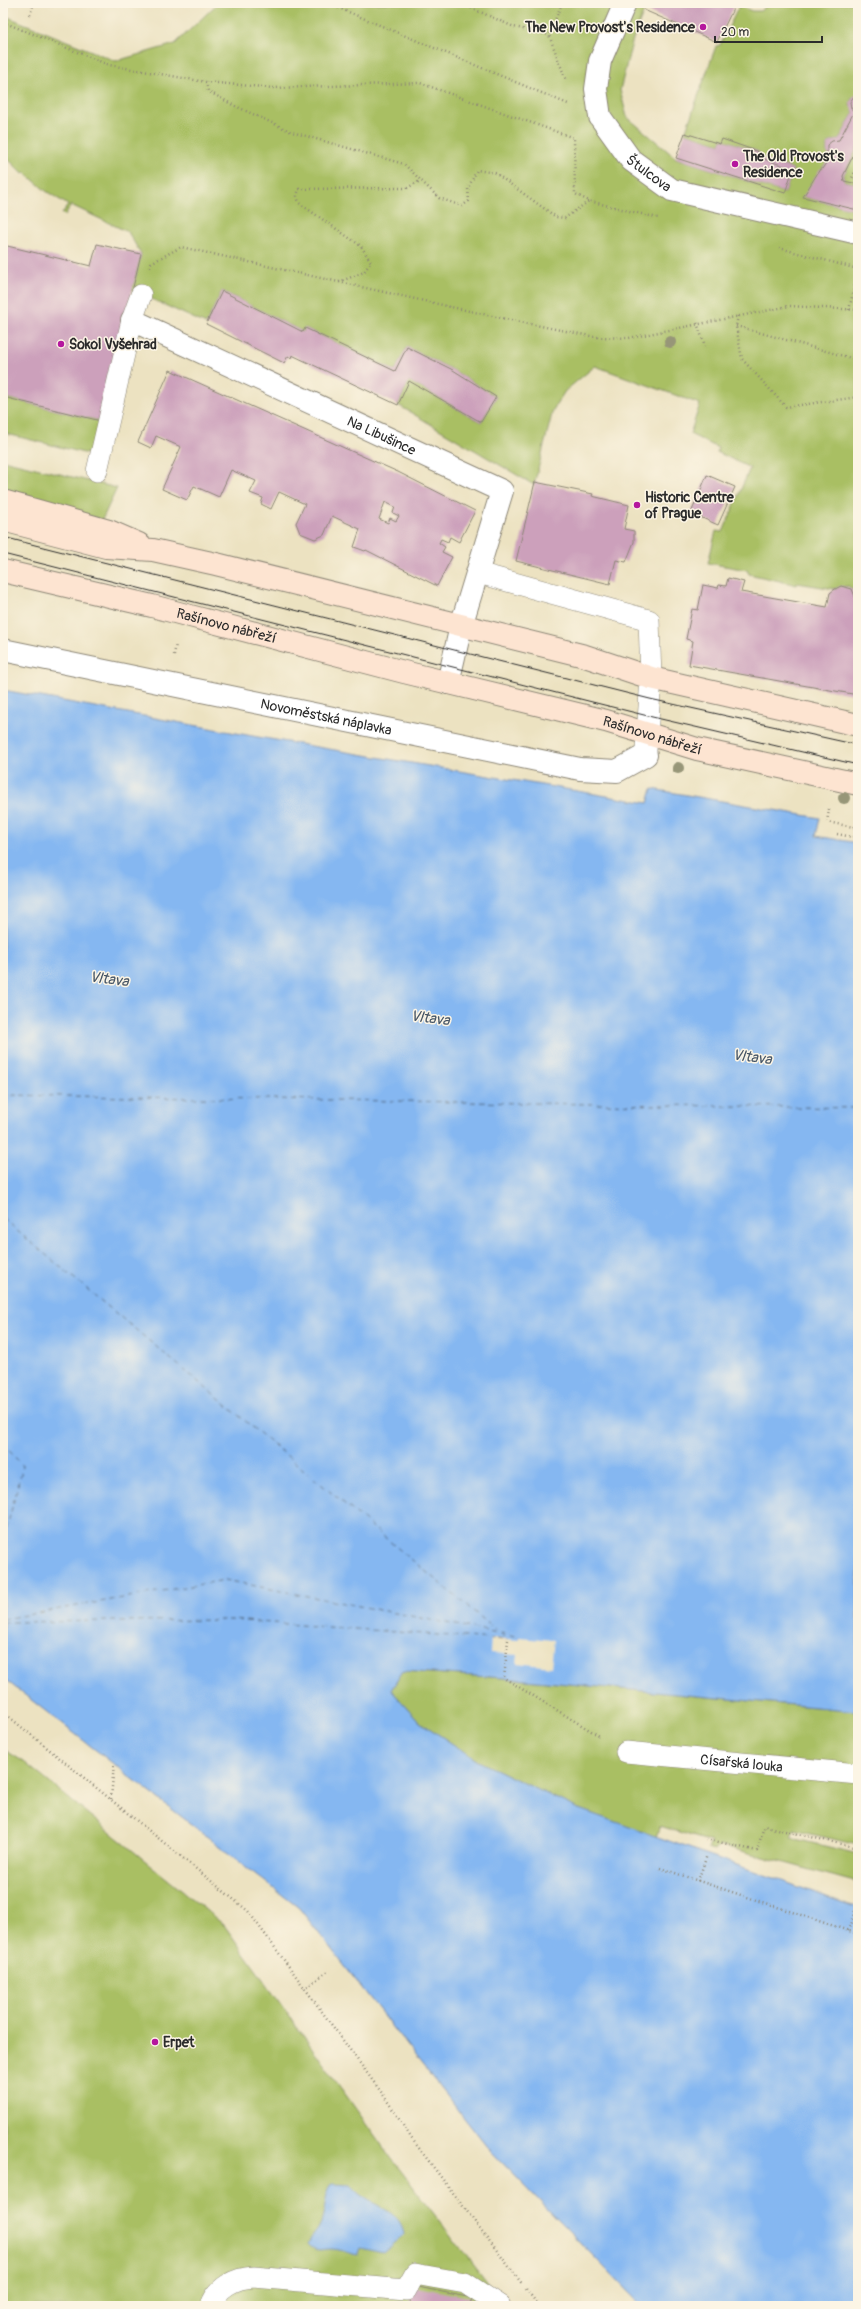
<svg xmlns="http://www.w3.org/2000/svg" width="861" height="2309" viewBox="0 0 861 2309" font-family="Pangolin,sans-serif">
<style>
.green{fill:#a9bf64;stroke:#6a7548}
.water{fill:#85b7f1;stroke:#58718e}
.pier{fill:#ece2c1}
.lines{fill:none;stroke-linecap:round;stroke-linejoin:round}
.ferry{stroke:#465566;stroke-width:1;stroke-dasharray:5 4;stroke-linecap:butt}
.building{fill:#cca0bb;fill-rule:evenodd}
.lane-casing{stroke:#8c8676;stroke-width:22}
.street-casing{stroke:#8c8676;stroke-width:24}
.secondary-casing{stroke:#8c8676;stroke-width:24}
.path{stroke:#8c8676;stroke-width:2.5;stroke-dasharray:1 3;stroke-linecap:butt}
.lane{stroke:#fff;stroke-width:21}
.street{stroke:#fff;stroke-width:22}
.secondary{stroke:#fde4d1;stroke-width:22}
.tram{stroke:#2b2b2b;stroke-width:1}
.tree{fill:#979678}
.poi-dot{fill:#b5179e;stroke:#fcf5e5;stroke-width:1.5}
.labels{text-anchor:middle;stroke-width:3;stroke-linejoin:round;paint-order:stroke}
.poi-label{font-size:14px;font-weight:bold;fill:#2b2b2b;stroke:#fcf5e5;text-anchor:start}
.street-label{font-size:14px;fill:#2b2b2b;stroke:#fcf5e5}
.water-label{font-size:15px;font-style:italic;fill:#465566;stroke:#fcf5e5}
</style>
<rect width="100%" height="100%" fill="#fcf5e5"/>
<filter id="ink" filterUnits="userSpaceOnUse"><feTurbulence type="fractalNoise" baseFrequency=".025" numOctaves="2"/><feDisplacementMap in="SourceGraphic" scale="8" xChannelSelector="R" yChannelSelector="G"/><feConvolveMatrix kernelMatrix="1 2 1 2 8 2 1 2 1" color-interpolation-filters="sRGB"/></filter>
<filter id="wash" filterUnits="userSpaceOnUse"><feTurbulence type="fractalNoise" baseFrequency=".012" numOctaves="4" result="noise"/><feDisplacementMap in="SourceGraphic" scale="16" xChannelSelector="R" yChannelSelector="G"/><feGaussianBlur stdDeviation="0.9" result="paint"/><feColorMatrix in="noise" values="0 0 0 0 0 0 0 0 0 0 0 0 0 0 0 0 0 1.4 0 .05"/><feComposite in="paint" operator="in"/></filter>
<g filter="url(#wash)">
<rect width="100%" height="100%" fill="#ece2c1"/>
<!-- green -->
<path class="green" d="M218,3H647L633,39L620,90L627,117L676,158L785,193L793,169L758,157L759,152L722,139L720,144L685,133L716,46L720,45L739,6L752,11H760L770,3H858V95L852,98L850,105L854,112L839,140L832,141L827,145V152L830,157L804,197L858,210V593L848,586L835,589L797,583V585L749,574L747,570L708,563L716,531L723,532L750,468L717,452L718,448L690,434L700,404L595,366L565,391L553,410L534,485L398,405L409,381L481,422L496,397L453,370L407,347L395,371L305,328L303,332L222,291L206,324L132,290L141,254L128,232L71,205L65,215L62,214L68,205L46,191L24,172L23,174L3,154V15L116,61L175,44Z
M858,146V184L844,181L843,176Z
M3,397L101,421L92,455L3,433Z
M3,460L117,488L102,520L3,489Z
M403,1671L504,1678L858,1711V1845L794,1830L791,1838L858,1854V1883L720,1845L715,1850L708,1848L711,1842L660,1826L656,1837L576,1808L478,1761L420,1722L391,1690Z
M3,1749L24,1762L224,1925L391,2158L505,2306H3Z"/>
<!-- water -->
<path class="water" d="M3,690L258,737L648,803L652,789L820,818L816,836L858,843V1711L504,1678L403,1671L391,1690L420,1722L478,1761L576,1808L858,1908V2306H642L487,2147L299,1908L3,1678Z
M332,2184L351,2185C364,2206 402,2207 404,2235L383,2253L360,2248L357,2255C349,2253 339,2249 331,2249C321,2249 316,2253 308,2244C311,2236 318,2232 321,2223C326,2209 324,2197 332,2184Z"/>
<!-- pier -->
<path class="pier" d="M519,1637L554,1640L551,1667L517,1663L518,1655L490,1653L491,1638L518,1640Z"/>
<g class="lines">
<!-- ferry -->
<path class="ferry" d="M3,1095L858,1108
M3,1219L508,1640
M3,1444L23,1466L3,1542
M3,1619L225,1580L498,1633
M3,1622L231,1620L507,1640
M501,1633L519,1637"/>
</g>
<g id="blocks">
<!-- building -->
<path class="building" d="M647,3H730L729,5L734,7L717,42L644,10Z
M858,95V146L843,176L844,181L858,184V210L803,197L820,169H822L830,157L827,152V145L832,141L839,140L854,112L851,108L850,102L854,96Z
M685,133L720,144L722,139L759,152L758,157L793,169L785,193L676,158Z
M97,244L141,254L101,421L3,397V245L91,266Z
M222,291L303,332L305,328L395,371L407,347L453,370L496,397L481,422L409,381L398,405L292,355L291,358L288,356L284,363L206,324Z
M170,370L398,472L475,511L459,542L450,537L448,542L441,539L439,543L445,547L442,552L452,557L437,586L366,550L365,551L354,547L360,529L332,516L324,535L315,539L300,533L296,523L305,504L279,492L271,509L261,504L263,498L250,493L256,481L231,470L219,497L194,486L187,500L162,489L181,447L156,436L151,448L138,442ZM385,502L395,507L393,513L399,516L396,521L390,518L388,523L379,519Z
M707,475L735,487L718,525L691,513Z
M535,482L593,494L592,496L629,505L624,529L634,531V542L626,562L616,560L610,584L516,561Z
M728,578L744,582L741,592L827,607L830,593L835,589L841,586L852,589L856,599L855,612L858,613V695L689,665L693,641L686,639L692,609L698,610L703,585L718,588L719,585L726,586Z
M413,2286L472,2298L470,2306H409Z"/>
</g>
</g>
<g filter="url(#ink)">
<use href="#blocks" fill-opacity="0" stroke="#8c8676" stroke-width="1"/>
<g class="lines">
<!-- lane casing -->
<g class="lane-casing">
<g id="lane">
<path d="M97,471L132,320L141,295"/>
<path d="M478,573L649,620L651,678L646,750"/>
<path id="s1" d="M626,1752L858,1774"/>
<path d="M211,2306C217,2287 235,2278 254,2277L406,2290L415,2274L465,2283L500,2306"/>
</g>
</g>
<!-- street casing -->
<g class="street-casing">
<g id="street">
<path id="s2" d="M625,3L600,61L596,89L600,117L631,160L672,190L858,233"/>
<path id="s3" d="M132,320L502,491L461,626L448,683"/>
<path id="s4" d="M3,650L580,769L617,771L646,755"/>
</g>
</g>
<!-- secondary casing -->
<g class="secondary-casing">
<g id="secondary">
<path d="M3,501L109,531L139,544"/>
<path d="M3,520L106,547L153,550L216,564L585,656L651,678L858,725"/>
<path id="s5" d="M3,571L152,606L404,672L606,721L697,749L858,784"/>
</g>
</g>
<!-- path -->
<path class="path" d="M327,3L568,104
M460,3L514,27L549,35
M562,3L549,35L566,80
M30,15L34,3
M3,22L109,65L206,82L274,88L420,83L574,138L575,194L589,201L658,218
M206,82L208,91L233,105L292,132L404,164L439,198L462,206L469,201L468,188L477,170L495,173L556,217L565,218L589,201
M858,166L852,178L858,179
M779,248L858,269
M150,267L151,263L181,247L501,318L595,337L629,338L790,306L858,310
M339,282L364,272L371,262L361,246L299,203L297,196L299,189L407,188L420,181
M849,310L858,271
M738,316L736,326L742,359L786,407L858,397
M697,323L705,346
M736,326L858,360
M174,655L176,644
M829,809L827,822L858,828
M837,834L858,838
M508,1640L504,1678L601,1737
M3,1712L248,1911L384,2096L412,2139L523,2285
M111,1799L114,1764
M706,1839L757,1851L764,1826L858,1848
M660,1868L858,1934
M698,1881L707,1855
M848,1931L856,1908
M304,1989L328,1971
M526,2289L539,2306"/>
<!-- lane -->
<use href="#lane" class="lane"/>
<!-- street -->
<use href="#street" class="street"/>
<!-- secondary -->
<use href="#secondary" class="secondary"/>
<!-- tram -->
<path class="tram" d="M3,537L650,699L858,745
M3,554L648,716L858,765"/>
</g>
<!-- trees -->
<g class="tree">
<circle cx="670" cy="342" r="6"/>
<circle cx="678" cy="768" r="6"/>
<circle cx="844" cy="798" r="6"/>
</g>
</g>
<!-- markers -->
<g class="poi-dot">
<circle cx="703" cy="27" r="4"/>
<circle cx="735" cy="164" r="4"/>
<circle cx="61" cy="344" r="4"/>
<circle cx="637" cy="505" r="4"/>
<circle cx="155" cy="2042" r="4"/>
</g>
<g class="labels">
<!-- poi labels -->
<g class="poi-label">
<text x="695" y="32" text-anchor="end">The New Provost's Residence</text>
<text x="743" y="161">The Old Provost's<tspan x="743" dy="16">Residence</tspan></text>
<text x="69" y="349">Sokol Vyšehrad</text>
<text x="645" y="502">Historic Centre<tspan x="645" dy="16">of Prague</tspan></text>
<text x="163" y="2047">Erpet</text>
</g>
<!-- street labels -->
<g class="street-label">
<text dy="5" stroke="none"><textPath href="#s2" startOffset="195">Štulcova</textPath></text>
<text dy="5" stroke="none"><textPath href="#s3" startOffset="275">Na Libušince</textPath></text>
<text dy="5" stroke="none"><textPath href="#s5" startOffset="230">Rašínovo nábřeží</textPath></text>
<text dy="5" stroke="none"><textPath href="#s4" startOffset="330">Novoměstská náplavka</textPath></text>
<text dy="5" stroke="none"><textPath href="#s5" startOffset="670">Rašínovo nábřeží</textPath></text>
<text dy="5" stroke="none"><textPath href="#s1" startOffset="116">Císařská louka</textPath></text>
</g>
<!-- water labels -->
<g class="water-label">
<text transform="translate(109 979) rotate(7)" y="5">Vltava</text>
<text transform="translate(430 1018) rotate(7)" y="5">Vltava</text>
<text transform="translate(752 1057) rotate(7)" y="5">Vltava</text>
</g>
</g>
<!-- margin -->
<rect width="861" height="2309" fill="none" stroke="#fcf5e5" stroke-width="16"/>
<!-- scale -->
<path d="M715 36v6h107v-6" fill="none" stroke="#2b2b2b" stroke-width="2"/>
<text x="721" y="36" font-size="12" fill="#2b2b2b" stroke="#fcf5e5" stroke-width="3" paint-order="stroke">20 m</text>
</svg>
